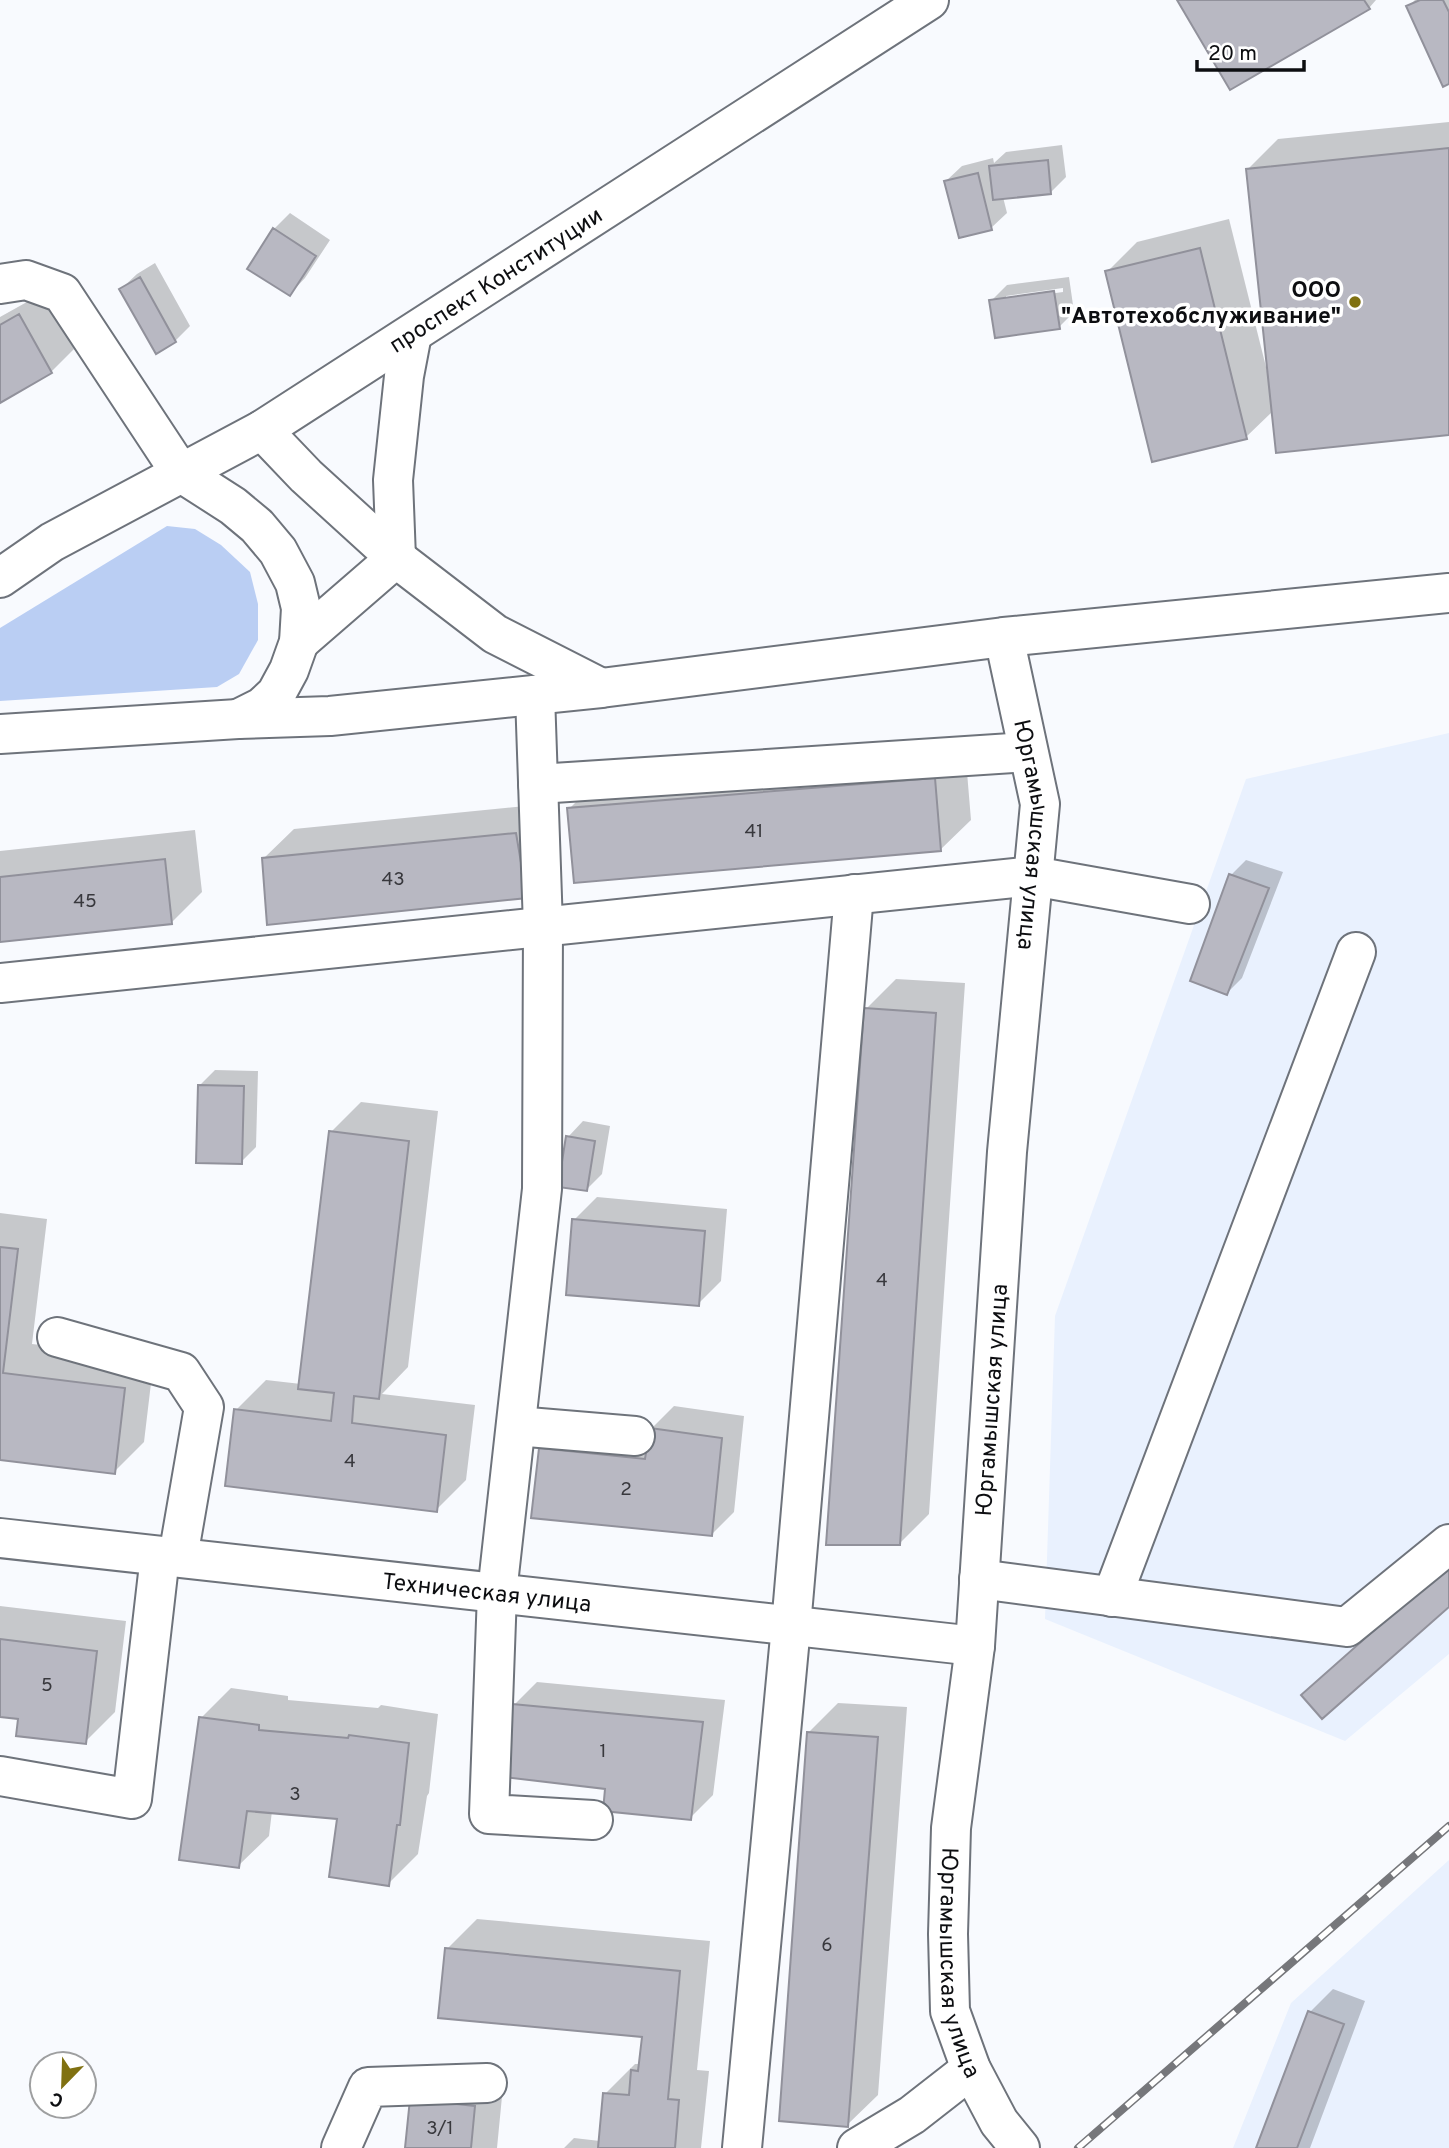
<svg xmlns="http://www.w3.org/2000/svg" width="1449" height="2148" viewBox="0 0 1449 2148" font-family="Overpass,sans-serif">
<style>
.built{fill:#e9f1fe}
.green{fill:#bacef3}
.shadow{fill:#0003;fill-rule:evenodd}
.building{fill:#b8b8c2;stroke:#91919b;stroke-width:2}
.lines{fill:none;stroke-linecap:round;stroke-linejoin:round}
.minor-casing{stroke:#6e737b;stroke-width:42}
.major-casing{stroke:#6e737b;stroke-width:42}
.minor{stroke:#fff;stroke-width:38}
.major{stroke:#fff;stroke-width:38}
.rail-casing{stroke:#76777b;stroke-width:8}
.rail{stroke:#fff;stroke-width:5;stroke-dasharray:16;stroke-linecap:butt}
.poi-dot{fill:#807111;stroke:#fff;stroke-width:2.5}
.labels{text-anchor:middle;stroke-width:7;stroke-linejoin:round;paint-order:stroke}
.number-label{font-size:19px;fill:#38383d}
.street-label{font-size:23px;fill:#0d0e11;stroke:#fff}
.poi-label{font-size:23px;font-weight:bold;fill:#0d0e11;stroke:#fff;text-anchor:end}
</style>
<rect width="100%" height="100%" fill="#f8fafe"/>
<!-- built -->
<path class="built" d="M1449,733V1654L1345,1741L1045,1619L1055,1316L1246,779Z
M1449,1860V2148H1233L1291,2003Z"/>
<!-- green -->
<path class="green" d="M167,526L195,529L221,545L250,572L258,604V640L239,674L217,687L0,701V628Z"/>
<!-- shadow -->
<path class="shadow" d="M1179,0H1376L1369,8Z
M1415,0H1449V82L1408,7Z
M1449,122V433L1274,410L1246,437L1107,272L1137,242L1229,219L1267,371L1269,370L1248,169L1278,139Z
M1062,145L1066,177L1051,192L1003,197L1007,213L991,228L946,181L962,166L993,158L994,163L1006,152Z
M290,213L330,240L305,278L290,294L249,268L274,229Z
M155,263L190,326L175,341L121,289L137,274Z
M1069,277L1074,312L1059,327L991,301L1007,285ZM1063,288V292L1006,300V296Z
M43,293L74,349L51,372L0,401V317Z
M965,748L971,820L940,850L569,809L599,779Z
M545,804L527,897L263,859L294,829Z
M195,830L202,892L172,922L0,941V851Z
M1246,860L1283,872L1242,978L1227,993L1231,875Z
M896,979L965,983L929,1514L899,1544L866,1009Z
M215,1070L258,1071L256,1147L241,1162L200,1085Z
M361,1102L438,1111L408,1367L382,1394L475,1405L466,1480L436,1510L236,1410L266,1380L301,1384L331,1132Z
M583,1121L610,1126L602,1174L586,1190L568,1137Z
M597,1197L727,1209L721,1281L698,1304L574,1220Z
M0,1213L47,1219L32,1344L154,1358L144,1442L114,1472L0,1459Z
M674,1406L744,1416L734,1512L711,1535L541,1448L564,1425L651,1429Z
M0,1606L126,1621L115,1712L85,1742L20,1717L0,1715Z
M537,1682L725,1700L713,1795L690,1818L607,1787L514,1705Z
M231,1688L288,1696V1700L378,1708L381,1705L438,1714L429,1793L427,1796L418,1854L388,1884L339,1818L272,1811L269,1836L238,1866L201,1718Z
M838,1703L907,1707L878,2095L847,2125L808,1733Z
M477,1919L710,1941L697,2070L709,2071L701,2148H564L574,2138L600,2141L605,2094L635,2064H639L643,2036L447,1949Z
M1333,1989L1365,2001L1310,2148H1258L1310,2012Z
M504,2076L497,2148H407L412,2100Z"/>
<!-- building -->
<path class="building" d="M1177,0H1364L1370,9L1230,90Z
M1420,0H1443L1449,12V84L1443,87L1406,6Z
M1449,148V435L1276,453L1246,169Z
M1048,160L1051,194L993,200L989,166Z
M978,173L992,230L959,238L944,181Z
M273,228L316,256L290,296L247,269Z
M1200,248L1247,439L1152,462L1105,271Z
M140,277L176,342L156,354L119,289Z
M1054,291L1060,329L995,338L989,300Z
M19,314L52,373L0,403V325Z
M935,778L941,851L574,883L567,808Z
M516,833L527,898L267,925L262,858Z
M165,859L172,924L0,942V877Z
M1229,874L1269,888L1227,995L1190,981Z
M864,1008L936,1013L900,1545H826Z
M198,1085L244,1086L242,1164L196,1163Z
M329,1131L409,1141L379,1399L354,1396L352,1423L446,1435L437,1512L225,1486L234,1409L331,1421L334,1393L298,1389Z
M566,1136L595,1141L587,1191L558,1187Z
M572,1219L705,1231L699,1306L566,1295Z
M0,1247L18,1249L3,1373L125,1388L115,1474L0,1460Z
M650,1428L722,1438L712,1536L531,1518L539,1448L645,1459Z
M1449,1564V1607L1322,1719L1301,1695Z
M0,1639L97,1651L86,1744L16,1736L18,1719L0,1717Z
M512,1704L703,1722L691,1820L603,1811L605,1789L504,1777Z
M199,1717L259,1725V1730L348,1738L349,1735L409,1743L400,1825H397L389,1886L329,1877L337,1819L247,1811L239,1868L179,1860Z
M807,1732L878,1737L848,2127L779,2121Z
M445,1948L680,1971L668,2099L679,2100L675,2148H598L603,2093L629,2095L631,2070L638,2071L642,2037L438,2018Z
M1308,2011L1344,2024L1297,2148H1256Z
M410,2099L475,2106L471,2148H405Z"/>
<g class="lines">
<!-- minor casing -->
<g class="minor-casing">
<g id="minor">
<path d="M0,284L26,280L62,293L180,472L233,506L257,526L278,551L295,583L301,608L299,642L289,670L276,694L262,707L238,719"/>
<path d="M262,430L306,476L396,558L495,634L601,688"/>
<path id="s1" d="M1004,637L1040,804L1007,1152L975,1646L951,1828L948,1934L950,2011L971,2069L999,2122L1020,2148"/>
<path d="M299,642L396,558L393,480L404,376L412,334"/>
<path d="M535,695L543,926L542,1189L497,1593L489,1814L593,1820"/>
<path d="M0,734L238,719L330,716L601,688L1004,637L1449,593"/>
<path d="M538,784L1028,752"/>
<path d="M0,983L1033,876L1190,904"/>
<path d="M57,1337L181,1372L204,1407L178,1557"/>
<path d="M516,1426L635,1436"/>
<path id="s2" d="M0,1538L975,1646"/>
<path d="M979,1579L1347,1627L1449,1544"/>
<path d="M1112,1597L1356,952"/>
<path d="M0,1776L132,1799L160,1556"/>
<path d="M341,2148L368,2087L487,2083"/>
<path d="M742,2148L791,1626L854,894"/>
<path d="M857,2148L912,2115L971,2069"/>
</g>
</g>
<!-- major casing -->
<g class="major-casing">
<g id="major">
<path id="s3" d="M0,578L52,542L262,430L929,0"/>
</g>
</g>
<!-- minor -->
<use href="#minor" class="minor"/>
<!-- major -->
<use href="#major" class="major"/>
<!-- rail casing -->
<g class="rail-casing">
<path id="rail" d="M1078,2148L1449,1826"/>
</g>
<!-- rail -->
<use href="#rail" class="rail"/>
</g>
<!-- markers -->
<circle class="poi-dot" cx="1355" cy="302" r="7"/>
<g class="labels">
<!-- number labels -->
<g class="number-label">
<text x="754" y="837">41</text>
<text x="393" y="885">43</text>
<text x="85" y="907">45</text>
<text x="882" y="1286">4</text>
<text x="350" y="1467">4</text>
<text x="626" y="1495">2</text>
<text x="47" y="1691">5</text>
<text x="603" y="1757">1</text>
<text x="295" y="1800">3</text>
<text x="827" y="1951">6</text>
<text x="440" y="2134">3/1</text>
</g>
<!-- street labels -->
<g class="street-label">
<text dy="8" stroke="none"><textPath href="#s3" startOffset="579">проспект Конституции</textPath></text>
<text dy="8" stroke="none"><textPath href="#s1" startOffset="201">Юргамышская улица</textPath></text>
<text transform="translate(991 1400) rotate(-86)" y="8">Юргамышская улица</text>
<text dy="8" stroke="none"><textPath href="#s2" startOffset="490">Техническая улица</textPath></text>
<text dy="8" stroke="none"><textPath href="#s1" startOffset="1335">Юргамышская улица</textPath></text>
</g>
<!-- poi labels -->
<g class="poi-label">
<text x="1341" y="297">ООО<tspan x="1341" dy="26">"Автотехобслуживание"</tspan></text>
</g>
</g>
<!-- north arrow -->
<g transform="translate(63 2085) rotate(203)"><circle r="33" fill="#ffffff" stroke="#9e9fa0" stroke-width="2"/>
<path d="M0-5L12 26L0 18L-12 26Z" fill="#807111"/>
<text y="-10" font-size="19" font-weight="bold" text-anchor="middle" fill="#0d0e11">С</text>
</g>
<!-- scale -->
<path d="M1197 60v10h107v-10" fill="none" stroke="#0d0e11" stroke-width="3.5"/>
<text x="1208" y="60" font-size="21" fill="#0d0e11" stroke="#ffffff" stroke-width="5" paint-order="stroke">20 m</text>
</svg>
